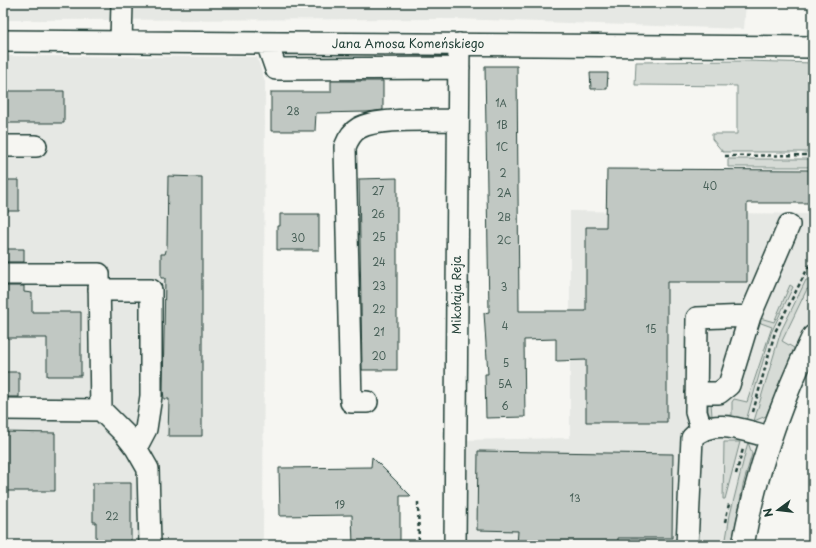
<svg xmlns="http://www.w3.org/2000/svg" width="816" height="548" viewBox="0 0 816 548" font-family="'Playpen Sans',sans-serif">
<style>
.built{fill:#e6e8e4}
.green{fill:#d6dbd6;stroke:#7a8c85}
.building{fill:#c1c8c3;stroke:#1f3d34}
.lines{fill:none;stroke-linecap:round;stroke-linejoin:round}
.minor-casing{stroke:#1f3d34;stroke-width:24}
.path{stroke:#1f3d34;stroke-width:2.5;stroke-dasharray:4 3;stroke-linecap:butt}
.minor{stroke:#f6f6f2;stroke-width:21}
.labels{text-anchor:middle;stroke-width:3;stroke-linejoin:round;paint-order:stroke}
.number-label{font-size:10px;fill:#486058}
.street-label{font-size:12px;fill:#1f3d34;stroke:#f6f6f2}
</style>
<rect width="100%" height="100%" fill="#f6f6f2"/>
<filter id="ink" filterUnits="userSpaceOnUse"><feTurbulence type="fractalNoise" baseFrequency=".025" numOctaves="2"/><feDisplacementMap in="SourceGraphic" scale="8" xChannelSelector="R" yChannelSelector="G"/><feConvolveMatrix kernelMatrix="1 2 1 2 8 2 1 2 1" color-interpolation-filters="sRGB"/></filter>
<g filter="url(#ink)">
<!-- built -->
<path class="built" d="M3,3H746L744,29L454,19L3,20Z
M3,56L257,57L265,82L263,545H3Z
M570,211L813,214V311L776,388L754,448L731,545H462L463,440L570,438Z"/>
<!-- green -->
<path class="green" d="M747,61L813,63V152H723L712,139V134H737V86L635,85L636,62Z
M728,159H811L813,167H728Z
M806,280H813V291L807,289L782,341L794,348L766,416L754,421L781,331Z
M790,285L793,287L771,333L746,421L712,418L708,412V402L711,403L712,416L732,415V402L734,399L747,402L772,327L761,323L759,320L760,318L774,322Z
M724,442H740L725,499H723Z
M748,442L752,454L743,485L732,545H725L730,515Z"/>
<!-- building -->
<path class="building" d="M485,66H517L519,311H586V227H606L607,169L813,170V203H747V282H667V422H586V360L556,361V339L524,340L525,417L486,418L485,374H488L484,313L489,312Z
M590,73H608L607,89H591Z
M331,81H383V110L367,112L316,113L315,131H271V92H331Z
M3,91H64V123H3Z
M168,176L202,177V436H168L169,399H164L163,390L165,278H161V254H165L167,247Z
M397,178V370H362L359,179Z
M3,180H19V211H3Z
M280,214H319V250H277V226H280Z
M3,249H24V262H3Z
M3,286H24V292L32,293V312H81V376H47V338H3Z
M3,372H19V397H3Z
M3,432L55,433V491H3Z
M478,451L673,454L672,538H618V545H517L518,531L477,530Z
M372,457L411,496H400V545H353L352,515L280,516L279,468L371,467Z
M93,483H131V545H96V522H93Z"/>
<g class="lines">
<!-- minor casing -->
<g class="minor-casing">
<path id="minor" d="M3,41L813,47
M121,42L122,3
M267,43L276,69L459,68
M3,146H36
M3,274H99L101,410L125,434L136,448L148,469L150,545
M99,290H151V396L146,429L136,448
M696,393H719L729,385L750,316L789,225
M367,402H351L345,147C348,139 352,132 359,128C378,117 434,121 458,120
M3,409L101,410
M705,427L699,422L696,412L697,318L750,316
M455,545L459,44
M687,545L692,438C712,416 745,431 770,437
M743,545C756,472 780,403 813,336"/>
</g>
<!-- path -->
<path class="path" d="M725,156L813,155
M753,412L775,332L813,258
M736,474L743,449
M418,502L419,545
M725,522L729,504"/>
<!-- minor -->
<use href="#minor" class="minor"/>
</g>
</g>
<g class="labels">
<!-- number labels -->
<g class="number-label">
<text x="501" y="107">1A</text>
<text x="293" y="115">28</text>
<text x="502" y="129">1B</text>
<text x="502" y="151">1C</text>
<text x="503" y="177">2</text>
<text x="710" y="190">40</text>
<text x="378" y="195">27</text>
<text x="504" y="197">2A</text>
<text x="378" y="218">26</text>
<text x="504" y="221">2B</text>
<text x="379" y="241">25</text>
<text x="298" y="242">30</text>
<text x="504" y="244">2C</text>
<text x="379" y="266">24</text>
<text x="379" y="290">23</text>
<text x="504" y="291">3</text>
<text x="379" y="313">22</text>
<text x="505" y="330">4</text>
<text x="651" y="333">15</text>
<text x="379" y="336">21</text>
<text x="379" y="360">20</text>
<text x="506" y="367">5</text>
<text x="505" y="388">5A</text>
<text x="505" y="410">6</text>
<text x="575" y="502">13</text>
<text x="340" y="509">19</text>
<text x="112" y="520">22</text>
</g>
<!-- street labels -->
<g class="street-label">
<text x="408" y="48">Jana Amosa Komeńskiego</text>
<text transform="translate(457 295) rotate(-90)" y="4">Mikołaja Reja</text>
</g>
</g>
<!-- margin -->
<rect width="816" height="548" fill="none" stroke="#f6f6f2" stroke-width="16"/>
<rect x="8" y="8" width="800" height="532" fill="none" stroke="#1f3d34" stroke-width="1.5" filter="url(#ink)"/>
<!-- north arrow -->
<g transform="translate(778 510) rotate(255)" stroke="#f6f6f2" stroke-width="3" paint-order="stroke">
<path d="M0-3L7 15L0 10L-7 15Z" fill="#1f3d34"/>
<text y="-6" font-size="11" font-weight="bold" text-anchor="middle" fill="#1f3d34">N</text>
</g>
</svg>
